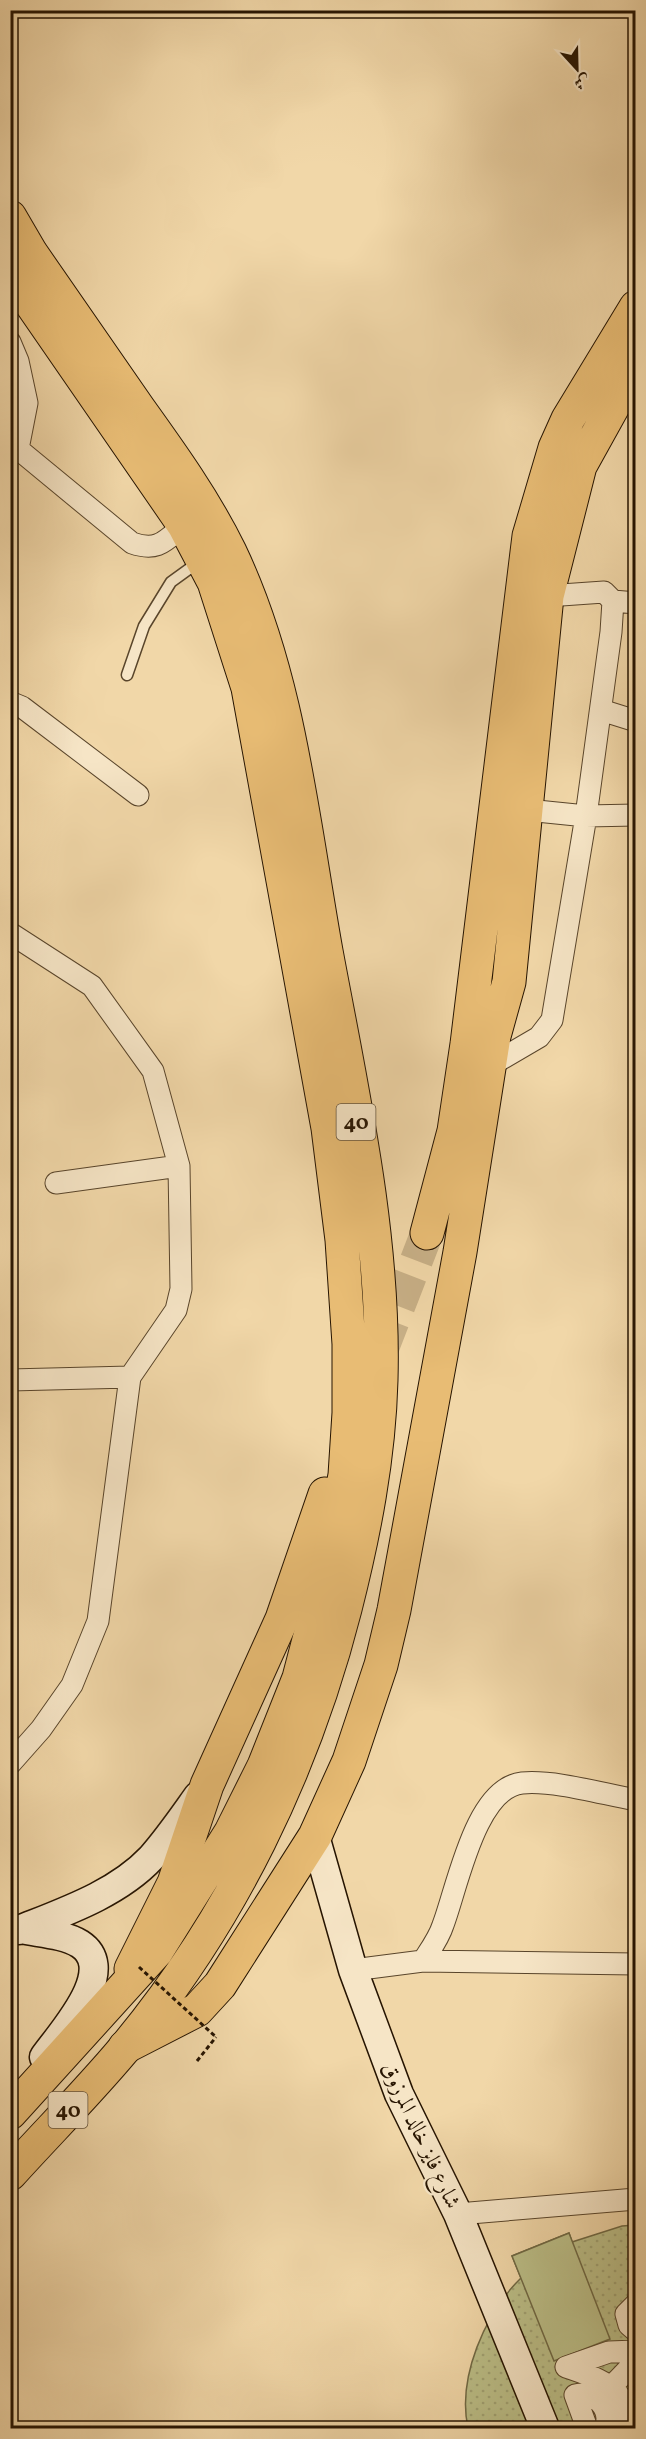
<svg xmlns="http://www.w3.org/2000/svg" width="646" height="2439" viewBox="0 0 646 2439" font-family="Vollkorn,Amiri,serif">
<style>
.grass{fill:url(#grass-dots);stroke:#706944;stroke-width:1.5}
.pitch{fill:#bbbe87;stroke:#706944;stroke-width:1.5}
.lines{fill:none;stroke-linecap:round;stroke-linejoin:round}
.primary-tunnel{stroke:#c8b087;stroke-width:33;stroke-dasharray:33 16;stroke-linecap:butt}
.lane-casing{stroke:#59452b;stroke-width:13}
.street-casing{stroke:#59452b;stroke-width:23}
.secondary-casing{stroke:#261401;stroke-width:31}
.primary-casing{stroke:#261401;stroke-width:35}
.highway-casing{stroke:#261401;stroke-width:35}
.path{stroke:#261401;stroke-width:3;stroke-dasharray:4.5 3;stroke-linecap:butt}
.lane{stroke:#f6e5c6;stroke-width:10}
.street{stroke:#f6e5c6;stroke-width:21}
.secondary{stroke:#f6e5c6;stroke-width:28}
.primary{stroke:#e8bc74;stroke-width:33}
.highway{stroke:#e8bc74;stroke-width:33}
.path-bridge{stroke:#261401;stroke-width:3;stroke-dasharray:4.5 3;stroke-linecap:butt}
.labels{text-anchor:middle;stroke-width:4.5;stroke-linejoin:round;paint-order:stroke}
.shield{fill:#f6e5c6;stroke:#64533c;stroke-width:1.5}
.shield-label{font-size:21px;font-weight:bold;fill:#261401}
.street-label{font-size:22px;fill:#261401;stroke:#f6e5c6}
</style>
<defs>
<pattern id="grass-dots" width="8" height="8" patternUnits="userSpaceOnUse" patternTransform="scale(1.5)"><rect width="8" height="8" fill="#bbbe87"/><path d="M2 2h.1M6 6h.1" fill="none" stroke="#a1a273" stroke-width="1.8" stroke-linecap="round"/></pattern>
</defs>
<rect width="100%" height="100%" fill="#f1d7a8"/>
<filter id="stains"><feTurbulence type="fractalNoise" baseFrequency=".00333" numOctaves="4"/><feColorMatrix values="0 0 0 0 .2 0 0 0 0 .09 0 0 0 0 .02 0 0 0 .5 -.17"/></filter>
<radialGradient id="worn" r=".72"><stop offset=".6" stop-color="#630" stop-opacity="0"/><stop offset="1" stop-color="#630" stop-opacity=".3"/></radialGradient>
<!-- grass -->
<path class="grass" d="M635,2225V2428L589,2395L587,2428H468C457,2378 485,2313 521,2278L512,2256L569,2233L572,2242L622,2226Z"/>
<!-- pitch -->
<path class="pitch" d="M569,2233L610,2339L554,2361L512,2256Z"/>
<g class="lines">
<!-- primary-tunnel -->
<path class="primary-tunnel" d="M381,1352L427,1233"/>
<!-- lane casing -->
<g class="lane-casing">
<path id="lane" d="M127,675L144,626L171,582L200,561"/>
</g>
<!-- street casing -->
<g class="street-casing">
<path id="street" d="M10,342L18,361L27,403L18,449
M10,451L18,449L132,543C158,552 165,541 184,525
M613,601L636,603
M10,702L22,707L138,795
M601,710L636,721
M527,810L586,816L636,815
M10,933L92,986L153,1071L179,1166L181,1289L176,1310L130,1377L98,1621L72,1685L41,1729L10,1764
M491,1065L539,1037L552,1020L586,816L611,632L613,601L604,592L547,596
M56,1183L179,1166
M10,1380L130,1377
M423,1961L636,1964
M353,1970L423,1961C430,1950 439,1938 443,1925C457,1889 475,1788 522,1783C556,1780 602,1794 636,1800
M458,2214L636,2199
M636,2304L626,2314L629,2325L636,2331
M612,2386L636,2361
M587,2428L575,2395C594,2389 613,2410 605,2428
M625,2428C635,2390 594,2376 566,2367L609,2352L636,2351"/>
</g>
<!-- secondary casing -->
<g class="secondary-casing">
<path id="secondary" d="M315,1836L353,1970L399,2094L458,2214L545,2428
M21,1929C40,1933 64,1934 80,1944C120,1970 61,2033 44,2057
M19,1930C64,1912 117,1894 151,1858C168,1839 183,1817 198,1796"/>
</g>
<!-- primary casing -->
<g class="primary-casing">
<path id="primary" d="M427,1233L454,1131L467,1044L529,536L555,448L568,419L636,307
M131,1969L174,1883L207,1785L282,1619L325,1494
M125,2047L197,2010L220,1985L315,1836L349,1761L381,1665L394,1610L460,1252L494,1036L509,982L547,596L580,466L636,365"/>
</g>
<!-- highway casing -->
<g class="highway-casing">
<path id="highway" d="M10,217L31,253C67,305 103,357 139,409C172,455 205,501 230,552C289,676 302,817 326,951C352,1091 385,1236 381,1380C379,1458 364,1534 345,1609C304,1770 231,1921 124,2049C88,2092 48,2132 10,2174
M10,273L184,525L214,582L248,688L328,1128L342,1240L349,1344V1413L345,1475L327,1571L299,1678L264,1766L231,1832L156,1952L10,2113"/>
</g>
<!-- path -->
<path class="path" d="M197,2061L216,2037"/>
<!-- lane -->
<use href="#lane" class="lane"/>
<!-- street -->
<use href="#street" class="street"/>
<!-- secondary -->
<use href="#secondary" class="secondary"/>
<!-- primary -->
<use href="#primary" class="primary"/>
<!-- highway -->
<use href="#highway" class="highway"/>
<!-- path-bridge -->
<path class="path-bridge" d="M139,1967L216,2037"/>
</g>
<g class="labels">
<!-- shield labels -->
<g class="shield">
<rect x="336.5" y="1104" width="39" height="36" rx="4.5"/>
<rect x="48.5" y="2092" width="39" height="36" rx="4.5"/>
</g>
<g class="shield-label">
<text x="356" y="1129">40</text>
<text x="68" y="2117">40</text>
</g>
<!-- street labels -->
<g class="street-label">
<text transform="translate(422 2135) rotate(65)" y="8">شارع فايز خالد المرزوق</text>
</g>
</g>
<!-- margin -->
<rect width="646" height="2439" fill="none" stroke="#f1d7a8" stroke-width="36"/>
<rect x="12" y="12" width="622" height="2415" fill="none" stroke="#261401" stroke-width="3"/>
<rect x="18" y="18" width="610" height="2403" fill="none" stroke="#261401" stroke-width="1.5"/>
<!-- north arrow -->
<g transform="translate(577 69) rotate(158)" stroke="#f6e5c6" stroke-width="4.5" paint-order="stroke">
<path d="M0-4.5L10 22L0 15L-10 22Z" fill="#261401"/>
<text y="-9" font-size="16" font-weight="bold" text-anchor="middle" fill="#261401">ش</text>
</g>
<rect width="100%" height="100%" filter="url(#stains)"/>
<rect width="100%" height="100%" fill="url(#worn)"/>
</svg>
